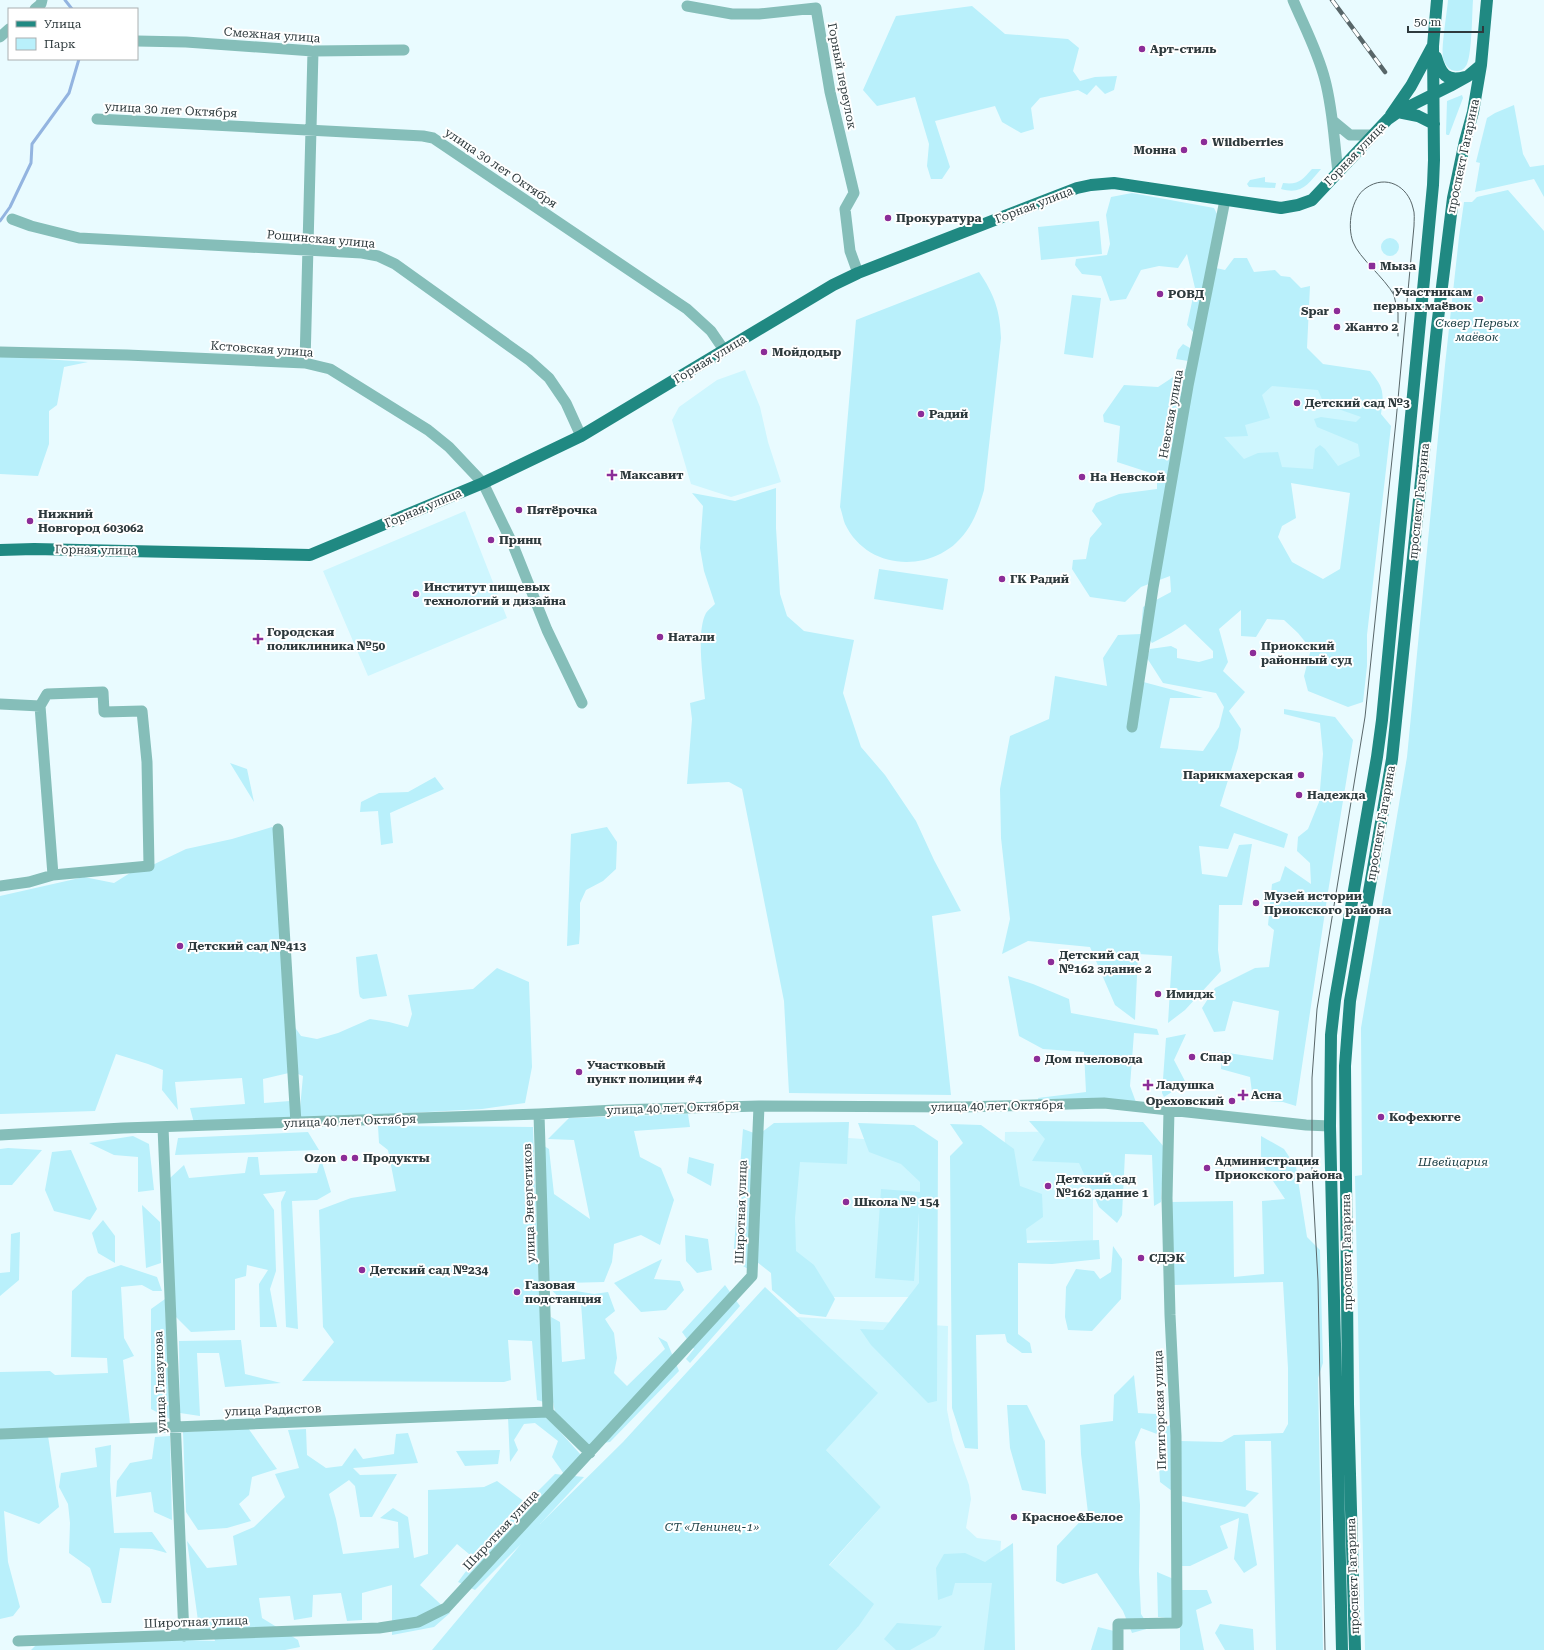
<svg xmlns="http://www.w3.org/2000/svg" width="1544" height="1650" viewBox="0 0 1544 1650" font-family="'Roboto Serif',serif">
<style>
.built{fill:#cef6fe}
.green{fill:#b9f0fb;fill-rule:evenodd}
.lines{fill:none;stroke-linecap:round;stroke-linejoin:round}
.stream{stroke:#93b4e0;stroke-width:3}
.minor{stroke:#85beb9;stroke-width:11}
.major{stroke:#208982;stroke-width:12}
.tram{stroke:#586669;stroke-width:1}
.rail-casing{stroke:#586669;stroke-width:4.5}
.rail{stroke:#fff;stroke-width:3;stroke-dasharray:9;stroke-linecap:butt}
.poi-dot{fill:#8b2d98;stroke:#fff;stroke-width:1.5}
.labels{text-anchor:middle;stroke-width:4;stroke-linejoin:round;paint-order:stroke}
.street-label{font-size:12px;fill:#2e3a3d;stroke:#fff}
.poi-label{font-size:12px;font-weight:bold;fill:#2e3a3d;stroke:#fff;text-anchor:start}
.park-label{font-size:12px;font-style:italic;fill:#1b3e44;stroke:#fff}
</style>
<rect width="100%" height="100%" fill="#e9fbff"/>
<!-- built -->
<path class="built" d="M1229,364L1371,377L1362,481L1222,467Z
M745,370L760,407L768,442L781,482L731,497L691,484L672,420L679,407L717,380Z
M465,511L507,618L368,676L323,571Z
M1093,1131V1241L1002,1240L1005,1132Z
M773,1133L924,1143L923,1297H802Z
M797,1317L948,1326L947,1410L953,1440L969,1485L971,1499L966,1528L977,1538L1001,1541L994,1650H837L858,1627L829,1566L881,1507L826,1450Z"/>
<!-- green -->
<path class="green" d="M1448,0H1473C1472,14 1472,53 1467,64C1465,68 1462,71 1458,71C1450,72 1445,65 1443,58C1441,47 1447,13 1448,0Z
M972,6L1005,34L1068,39L1079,48L1073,71L1080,81L1095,77L1117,76L1114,90L1105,94L1096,85L1087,95L1078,90L1040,98L1031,108L1034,129L1021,133L1002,122L995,106L935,121L950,167L942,179H931L927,166L929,144L915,97L877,106L863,90L896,16Z
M1462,95L1463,98L1449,135H1447L1446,134L1447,101Z
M1514,105L1523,154L1530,167L1544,165V197L1534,179L1475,192L1480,163L1476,162L1487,118L1495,113Z
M1312,169H1321C1308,184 1302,195 1281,189L1283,183C1299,185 1302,180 1312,169Z
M1265,177V182L1276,183L1275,188L1249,187L1247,184L1250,180Z
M1508,190L1544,231V1650H1365L1355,1176L1362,1175L1361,1028L1407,757L1445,365L1459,237L1464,202H1472L1477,197Z
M1132,193L1214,208L1217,214L1207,266L1225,270L1234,258H1247L1254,272L1275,270L1281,276L1290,277L1301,288L1310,286L1307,348L1323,364L1370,371C1384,388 1384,392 1381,414L1391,426L1367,635V666L1363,702L1348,707L1308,691L1304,676L1311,649L1298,633L1284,620L1267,619L1256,637L1241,636V610L1219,629L1228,662L1223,671L1245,692L1229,711L1241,729L1238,748L1220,806L1288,834L1284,848L1234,833L1228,849L1199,846L1202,874L1227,877L1239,845L1252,844L1242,905H1219L1218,950L1221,971L1185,1010L1168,1023L1172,956L1138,954L1135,1020L1115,1005L1090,947L1028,941L1002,954L1010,919L1001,838L1000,789L1010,736L1049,719L1055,676L1107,686L1103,658L1118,635L1141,634L1136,680L1203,698H1170L1160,748L1203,751L1219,727L1224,707L1216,693L1163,683L1147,658L1150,649L1171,646L1177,649V658L1199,662L1213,658V651L1185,624L1171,633L1152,643L1141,629L1143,607L1171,592L1170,576L1141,587L1125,602L1090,597L1072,569L1073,560L1086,559L1090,538L1102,524L1092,511L1096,503L1119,494L1157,489V475L1117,462L1120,426L1104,422L1103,415L1124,385L1158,387L1187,368L1188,361L1176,359L1178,350L1183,344L1190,348L1199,339L1187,325L1195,288L1187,254L1178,268L1159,266L1141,270L1126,299L1110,301L1101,276L1082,274L1075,265L1076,259L1107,255L1110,244L1106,215L1111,197ZM1272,386L1318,390L1324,404L1361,417L1356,422L1321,417L1314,419L1317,427L1358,444L1360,456L1338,466L1325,449L1320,445L1315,449L1313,469L1282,467L1278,452L1258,453L1244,459L1224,437L1248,436L1245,425L1270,418L1262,395ZM1291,483L1350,493L1340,569L1323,579L1292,562L1278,537L1282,526L1296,518Z
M1099,221L1102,254L1041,260L1038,227Z
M1381 247a9 9 0 1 1 18 0a9 9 0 1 1-18 0Z
M979,272C994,294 1000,310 1001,338L984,490C978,511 972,528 956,543C948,551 935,557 924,560C892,567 860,555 845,524C843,519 842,512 840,507L856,320Z
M1072,295L1101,298L1093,358L1064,354Z
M0,356L88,362L64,367L57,405L49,411V444L38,476L0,474Z
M776,488V528L780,594L787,616L804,631L854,640L843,693L861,747L885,775L916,821L934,860L961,911L932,916L951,1095L789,1093L784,1001L742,789L729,782L687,784L692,719L690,703L705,699C703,677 696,632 706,613C708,610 712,607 715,604L704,571L700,548L703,506L692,493L735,501Z
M879,569L948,579L943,610L874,599Z
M1284,709L1335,717L1353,740L1328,892L1296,1106L1283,1102L1253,1100L1250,1077L1221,1069L1222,1052L1273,1060L1279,1011L1233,1001L1225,1031L1214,1032L1202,1008L1215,988L1255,968L1269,967L1274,930L1268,925L1272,884L1280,881L1285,866L1311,884L1310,863L1297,851L1298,837L1308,829L1319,802L1323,754L1320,723L1284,714Z
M230,763L247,769L254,802Z
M435,777L444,789L390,813L393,843L381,845L378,811L360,812L361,802L379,793L408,792Z
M272,827L280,833L294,1026L301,1036L317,1039L338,1033L370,1019L389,1022L408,1027L412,1014L408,995L473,989L497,968L529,982L532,1067L525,1103L482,1109L299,1119L303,1076L293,1072L263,1079L264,1103L290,1101L292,1119L194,1123L190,1108L245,1104L242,1078L175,1082L178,1110L162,1090L163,1070L148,1064L116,1054L95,1111L0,1114V896L84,877L114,883L130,873L142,870L186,849L232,839Z
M607,827L617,842L616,869L603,881L586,890L580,903V929L579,944L567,946L571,834Z
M377,954L387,996L363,999L360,997L359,993L356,957Z
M1008,976L1033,984L1069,999L1071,1013L1157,1029L1159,1035L1134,1033L1130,1086L1137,1105L1039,1102L1038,1098L1086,1092L1084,1052L1043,1049L1019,1036Z
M1186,1034L1174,1060L1186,1083L1164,1097L1162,1093L1166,1038Z
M688,1114L690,1127L634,1131L640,1157L661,1168L674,1200L660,1245L641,1235L614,1244L612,1262L604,1282L566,1283L570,1290L594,1294L608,1292L615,1311L605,1319L614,1333L617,1358L614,1373L627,1386L665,1349L658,1337L667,1342L679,1371L610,1442L588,1445L555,1412L550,1387L551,1317L560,1322L562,1362L585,1359L581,1303L563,1302L547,1285L544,1146L549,1149L554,1194L590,1219L574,1140L548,1139L569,1118Z
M1029,1121L1143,1122L1164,1147L1161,1202L1154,1206L1152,1155L1125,1154L1122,1215L1117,1223L1099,1207L1079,1163L1032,1161L1045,1139Z
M849,1122L847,1164L800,1162L795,1218L796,1251L814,1265L835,1299L826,1317L800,1314L772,1290L771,1273L757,1262L762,1132L774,1123Z
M858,1123L914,1125L938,1141L937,1401L928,1403L871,1345L860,1329L883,1330L919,1283V1212L914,1281L875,1278L881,1189L920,1192V1182L901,1164L869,1152Z
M950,1124L981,1125L1014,1149L1020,1186L1042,1194L1043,1217L1026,1229L1027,1243L1099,1240L1100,1259L1052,1264L1018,1263V1334L1030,1343L1032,1353H1022L1007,1342L1005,1334L976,1335L978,1449L965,1448L952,1408L950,1156L963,1143Z
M378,1126L533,1127L544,1402L537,1400L532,1341L508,1340L511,1380L504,1382L302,1381L334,1342L323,1327L319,1210L351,1198L396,1191L388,1150L379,1143Z
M743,1129L754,1133L748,1269L733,1260Z
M308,1132L319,1150L175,1155L178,1138Z
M133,1136L149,1144L154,1190L138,1192V1157L114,1155L89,1143Z
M1261,1136L1284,1149L1296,1167L1307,1237L1320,1250L1323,1363L1318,1378L1323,1650H1276L1271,1441H1245L1246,1490L1259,1493L1245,1507L1182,1496L1180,1441L1222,1442L1234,1435L1283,1433L1288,1424V1368L1283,1282L1174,1285L1172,1202L1233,1201L1234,1277L1264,1274L1262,1201L1285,1199L1261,1163Z
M8,1148L42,1150L12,1185H0V1149Z
M71,1150L97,1209L90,1220L54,1211L45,1190L52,1152Z
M248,1157H258L260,1175L317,1173L321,1159L331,1192L317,1200L292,1201L298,1329L286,1327L281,1202L286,1191L263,1194L274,1210L276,1271L270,1289L277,1327H260L259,1284L268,1270L247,1265L246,1276L235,1279V1330L191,1332L173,1314L170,1178L184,1165L189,1178L245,1173Z
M689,1157L714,1164L711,1186L687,1173Z
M142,1205L160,1222L161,1263L146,1268Z
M103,1220L115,1236V1263L98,1253L92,1233Z
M20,1232L19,1280L0,1296V1273L10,1272L11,1234Z
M685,1235L708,1239L712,1270L697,1273L686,1261Z
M1113,1246L1122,1259L1121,1299L1092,1331L1068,1330L1065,1317L1066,1287L1076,1269L1094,1271L1100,1279L1111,1272Z
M662,1259L654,1279L680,1281L684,1290L666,1310L641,1312L614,1283Z
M121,1265L157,1277L162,1291H153L142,1285L121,1287L124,1338L134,1356L123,1360L130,1424L0,1429V1372L50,1371L55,1375L108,1373L107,1358L71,1357L72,1291L87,1277Z
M725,1285L740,1306L690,1363L686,1359L694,1349L682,1332Z
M765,1287L878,1393L826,1450L881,1507L829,1565L874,1604L858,1627L837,1650H432L521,1544L475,1590L458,1582L475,1559L457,1544L420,1585L450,1613L434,1627L392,1635V1585L362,1593V1620L347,1621L341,1593L313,1595L312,1617L294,1620L290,1596L259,1598L262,1618L298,1640L300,1647L285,1650H31L37,1644L185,1640L215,1641L212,1629L199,1628L187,1541L207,1568L237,1565L233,1536L254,1527L285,1497L275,1474L299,1468L288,1430L306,1429L307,1455L326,1468L342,1466L355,1448L363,1459L394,1454L396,1434L408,1433L418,1463L353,1468L360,1475L397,1474L372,1517H360L355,1486L349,1480L329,1494L336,1519L343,1554L399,1548L398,1522L380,1518L393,1508L408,1517L414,1558L428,1554V1490L484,1487L497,1481L526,1503L555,1474L584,1477L540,1524L623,1442Z
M165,1299L170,1419L151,1409V1309Z
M241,1340L245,1374L281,1383L225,1387L219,1353H197L200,1416L180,1413L179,1341Z
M1134,1375L1138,1413L1156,1414L1172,1427V1491L1160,1482L1157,1434L1141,1428L1135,1442L1140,1505L1139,1572L1141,1614L1150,1628L1132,1633L1123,1611L1097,1573L1063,1584L1056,1581L1057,1546L1088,1513L1081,1454L1080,1425L1113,1421L1114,1395Z
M1007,1405H1027L1045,1441L1046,1494L1022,1490L1010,1448Z
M546,1416L581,1455L564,1474L552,1457L558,1441L535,1423L524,1424L514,1440L518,1450L510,1462L508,1417Z
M248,1428L277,1469L252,1477L249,1495L239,1504L251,1521L227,1528L198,1530L186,1512L183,1432Z
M48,1436L59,1507L39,1524L4,1511L8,1562L20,1607L13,1616L0,1619V1438Z
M170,1436L172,1520L154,1512L151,1492L116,1497L117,1481L130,1463L152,1459L155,1437Z
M111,1445L110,1481L114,1533L152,1532L167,1553L152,1549L120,1548L111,1603H102L90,1568L69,1553L70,1523L68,1504L59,1487L61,1473L97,1467L95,1448Z
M500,1450L498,1464L465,1466L456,1451Z
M1180,1501L1248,1514L1257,1565L1244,1573L1234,1559L1239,1518L1220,1526L1228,1548L1190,1566H1179Z
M1013,1543L1015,1650H984L992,1583H955L952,1595L938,1600L936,1568L944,1554L965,1553L985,1562Z
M1157,1572L1176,1580L1174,1619L1158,1617Z
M1180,1590H1207L1212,1603L1196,1610L1204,1650H1180Z
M897,1623L942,1626L935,1636L910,1650H896L884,1639Z
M1220,1624L1253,1629L1254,1650H1225L1215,1633Z
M1098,1627L1114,1631L1115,1650H1091Z"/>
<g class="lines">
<!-- stream -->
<path class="stream" d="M65,0L72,9
M0,221L10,207L31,163L32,144L69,93L79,59"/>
<!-- minor -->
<path class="minor" d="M1293,0C1304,26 1318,52 1325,80C1333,110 1334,141 1338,172
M687,6L732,14H759L816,8L830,92L854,193L845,209L850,251L858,273
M35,9L41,4L42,0
M0,37L9,29
M137,41L186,42L313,51L404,50
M97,119L423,136L433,138L687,309L711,331L724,350
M1333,121L1350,135H1371
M12,219L31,226L79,238L362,253L378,256L395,264L529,360L549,378L566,403L581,436
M0,352L127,355L305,363L330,369L428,430L449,447L483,483L513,545L547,630L582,703
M305,363L313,51
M0,704L40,706
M40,706L53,875
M1132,727L1153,588L1188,386L1225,200
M278,829L296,1123
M0,886L29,882L53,875L149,866L147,762L142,711L104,712L103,692L47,694L40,706
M539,1114L548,1412
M163,1127L184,1636
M0,1135L123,1128L539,1114L615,1110L759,1106L963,1107L1104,1103L1306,1125L1330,1126
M548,1412L590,1453
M0,1434L548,1412
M18,1641L379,1628L418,1622L446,1608L752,1276L759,1106
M1118,1650V1624L1177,1623L1176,1436L1170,1315L1167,1198L1169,1110"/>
<!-- major -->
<path class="major" d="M1436,57C1441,74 1446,82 1465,77
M1398,112L1418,116L1434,124
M1391,115L1411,86L1432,47
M0,550L34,549L310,555L483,483L581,436L833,285L858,273L1077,188L1091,185L1114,183L1281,208L1298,205L1312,200L1388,119L1398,112L1450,86L1468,76L1481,65
M1342,1650L1330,1126L1331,1035L1335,1000L1377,757L1382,720L1433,185L1434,160L1433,46L1437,0
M1355,1650L1348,1404L1345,1066L1350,1001L1392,759L1437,327L1453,198L1465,141L1473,112L1481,65L1487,0"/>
<!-- tram -->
<path class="tram" d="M1393,291L1398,313V336
M1325,1650L1318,1281L1312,1173V1078L1317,1009L1365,717L1396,421L1414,226C1414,220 1415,213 1413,208C1408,186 1386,174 1366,188C1351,198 1347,226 1353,242C1359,258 1384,277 1394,295"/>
<!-- rail casing -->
<g class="rail-casing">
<path id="rail" d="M1332,0L1385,72"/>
</g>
<!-- rail -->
<use href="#rail" class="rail"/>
</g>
<!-- markers -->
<g class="poi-dot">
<circle cx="1142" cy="49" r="4"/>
<circle cx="1204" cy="142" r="4"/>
<circle cx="1184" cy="150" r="4"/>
<circle cx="888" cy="218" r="4"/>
<rect x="1368" y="262" width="8" height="8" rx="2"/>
<circle cx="1160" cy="294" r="4"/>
<circle cx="1480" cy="299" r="4"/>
<circle cx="1337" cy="311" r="4"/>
<circle cx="1337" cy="327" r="4"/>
<circle cx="764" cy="352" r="4"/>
<circle cx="1297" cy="403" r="4"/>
<circle cx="921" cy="414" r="4"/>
<path d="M610 469h4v4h4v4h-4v4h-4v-4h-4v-4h4z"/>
<circle cx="1082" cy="477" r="4"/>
<circle cx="519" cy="510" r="4"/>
<circle cx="30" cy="521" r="4"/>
<circle cx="491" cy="540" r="4"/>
<circle cx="1002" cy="579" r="4"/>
<circle cx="416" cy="594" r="4"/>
<circle cx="660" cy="637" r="4"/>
<path d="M256 633h4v4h4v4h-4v4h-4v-4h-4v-4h4z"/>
<circle cx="1253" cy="653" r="4"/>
<circle cx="1301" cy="775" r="4"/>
<circle cx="1299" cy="795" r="4"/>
<circle cx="1256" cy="903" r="4"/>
<circle cx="180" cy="946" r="4"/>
<circle cx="1051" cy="962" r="4"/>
<circle cx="1158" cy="994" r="4"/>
<circle cx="1192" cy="1057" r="4"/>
<circle cx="1037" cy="1059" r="4"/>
<circle cx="579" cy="1072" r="4"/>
<path d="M1146 1079h4v4h4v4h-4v4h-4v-4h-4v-4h4z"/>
<path d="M1241 1089h4v4h4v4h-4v4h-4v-4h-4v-4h4z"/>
<circle cx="1232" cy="1101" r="4"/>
<circle cx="1381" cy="1117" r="4"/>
<circle cx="344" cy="1158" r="4"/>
<circle cx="355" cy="1158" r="4"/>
<circle cx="1207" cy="1168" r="4"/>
<circle cx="1048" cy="1186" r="4"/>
<circle cx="846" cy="1202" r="4"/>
<circle cx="1141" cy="1258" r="4"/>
<circle cx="362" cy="1270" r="4"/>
<circle cx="517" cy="1292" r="4"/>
<circle cx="1014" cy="1517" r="4"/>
</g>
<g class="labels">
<!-- street labels -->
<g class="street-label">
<text transform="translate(272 35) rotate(4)" y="4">Смежная улица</text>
<text transform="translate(842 76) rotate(79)" y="4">Горный переулок</text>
<text transform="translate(171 110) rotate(3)" y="4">улица 30 лет Октября</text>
<text transform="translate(1355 154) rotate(-46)" y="4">Горная улица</text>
<text transform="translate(1463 156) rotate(-78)" y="4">проспект Гагарина</text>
<text transform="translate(501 168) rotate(34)" y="4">улица 30 лет Октября</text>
<text transform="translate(1034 205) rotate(-21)" y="4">Горная улица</text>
<text transform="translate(321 239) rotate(5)" y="4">Рощинская улица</text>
<text transform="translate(262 349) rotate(4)" y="4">Кстовская улица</text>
<text transform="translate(710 359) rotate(-31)" y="4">Горная улица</text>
<text transform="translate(1171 414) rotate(-80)" y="4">Невская улица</text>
<text transform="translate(1419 501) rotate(-84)" y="4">проспект Гагарина</text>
<text transform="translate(423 508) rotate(-23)" y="4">Горная улица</text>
<text transform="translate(96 550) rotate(1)" y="4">Горная улица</text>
<text transform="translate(1381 823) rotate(-80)" y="4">проспект Гагарина</text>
<text transform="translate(997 1106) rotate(-1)" y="4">улица 40 лет Октября</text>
<text transform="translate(673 1108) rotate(-2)" y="4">улица 40 лет Октября</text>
<text transform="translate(350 1121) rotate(-2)" y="4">улица 40 лет Октября</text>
<text transform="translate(529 1203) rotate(-92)" y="4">улица Энергетиков</text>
<text transform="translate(741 1212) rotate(-88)" y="4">Широтная улица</text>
<text transform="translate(1347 1252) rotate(-91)" y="4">проспект Гагарина</text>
<text transform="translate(160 1382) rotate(-92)" y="4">улица Глазунова</text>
<text transform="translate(273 1410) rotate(-2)" y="4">улица Радистов</text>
<text transform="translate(1160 1410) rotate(-92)" y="4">Пятигорская улица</text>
<text transform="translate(501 1530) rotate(-47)" y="4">Широтная улица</text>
<text transform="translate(1353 1576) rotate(-92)" y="4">проспект Гагарина</text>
<text transform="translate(196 1622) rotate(-2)" y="4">Широтная улица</text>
</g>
<!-- poi labels -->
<g class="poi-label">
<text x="1150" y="53">Арт-стиль</text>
<text x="1212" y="146">Wildberries</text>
<text x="1176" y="154" text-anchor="end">Монна</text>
<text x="896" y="222">Прокуратура</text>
<text x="1380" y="270">Мыза</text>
<text x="1472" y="296" text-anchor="end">Участникам<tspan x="1472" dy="14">первых маёвок</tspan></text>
<text x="1168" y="298">РОВД</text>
<text x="1329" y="315" text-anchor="end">Spar</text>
<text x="1345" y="331">Жанто 2</text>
<text x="772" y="356">Мойдодыр</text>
<text x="1305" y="407">Детский сад №3</text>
<text x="929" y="418">Радий</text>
<text x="620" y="479">Максавит</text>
<text x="1090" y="481">На Невской</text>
<text x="527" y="514">Пятёрочка</text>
<text x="38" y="518">Нижний<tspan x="38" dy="14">Новгород 603062</tspan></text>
<text x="499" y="544">Принц</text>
<text x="1010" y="583">ГК Радий</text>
<text x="424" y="591">Институт пищевых<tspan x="424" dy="14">технологий и дизайна</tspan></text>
<text x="267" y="636">Городская<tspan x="267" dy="14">поликлиника №50</tspan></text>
<text x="668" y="641">Натали</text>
<text x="1261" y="650">Приокский<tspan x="1261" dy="14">районный суд</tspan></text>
<text x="1293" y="779" text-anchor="end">Парикмахерская</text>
<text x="1307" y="799">Надежда</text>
<text x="1264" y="900">Музей истории<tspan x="1264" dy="14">Приокского района</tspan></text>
<text x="188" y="950">Детский сад №413</text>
<text x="1059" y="959">Детский сад<tspan x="1059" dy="14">№162 здание 2</tspan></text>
<text x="1166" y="998">Имидж</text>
<text x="1200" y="1061">Спар</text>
<text x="1045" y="1063">Дом пчеловода</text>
<text x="587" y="1069">Участковый<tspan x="587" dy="14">пункт полиции #4</tspan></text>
<text x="1156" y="1089">Ладушка</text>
<text x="1251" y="1099">Асна</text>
<text x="1224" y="1105" text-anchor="end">Ореховский</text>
<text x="1389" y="1121">Кофехюгге</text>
<text x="336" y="1162" text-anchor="end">Ozon</text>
<text x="363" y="1162">Продукты</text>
<text x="1215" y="1165">Администрация<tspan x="1215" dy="14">Приокского района</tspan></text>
<text x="1056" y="1183">Детский сад<tspan x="1056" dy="14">№162 здание 1</tspan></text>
<text x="854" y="1206">Школа № 154</text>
<text x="1149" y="1262">СДЭК</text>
<text x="370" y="1274">Детский сад №234</text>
<text x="525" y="1289">Газовая<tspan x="525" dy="14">подстанция</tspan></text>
<text x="1022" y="1521">Красное&amp;Белое</text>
</g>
<!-- park labels -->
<g class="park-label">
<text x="1477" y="327">Сквер Первых<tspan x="1477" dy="14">маёвок</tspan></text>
<text x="1453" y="1166">Швейцария</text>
<text x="712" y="1531">СТ «Ленинец-1»</text>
</g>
</g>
<!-- legend -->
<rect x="8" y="8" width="130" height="52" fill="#ffffff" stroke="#abb0b1"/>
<rect x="16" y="21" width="20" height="6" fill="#208982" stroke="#abb0b1"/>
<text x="44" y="28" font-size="12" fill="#2e3a3d">Улица</text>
<rect x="16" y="38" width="20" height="12" fill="#b9f0fb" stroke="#abb0b1"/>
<text x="44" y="48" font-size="12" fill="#2e3a3d">Парк</text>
<!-- scale -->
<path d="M1408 26v6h75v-6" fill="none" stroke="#2e3a3d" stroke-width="2"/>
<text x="1414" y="26" font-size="12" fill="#2e3a3d" stroke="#ffffff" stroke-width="3" paint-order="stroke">50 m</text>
</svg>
